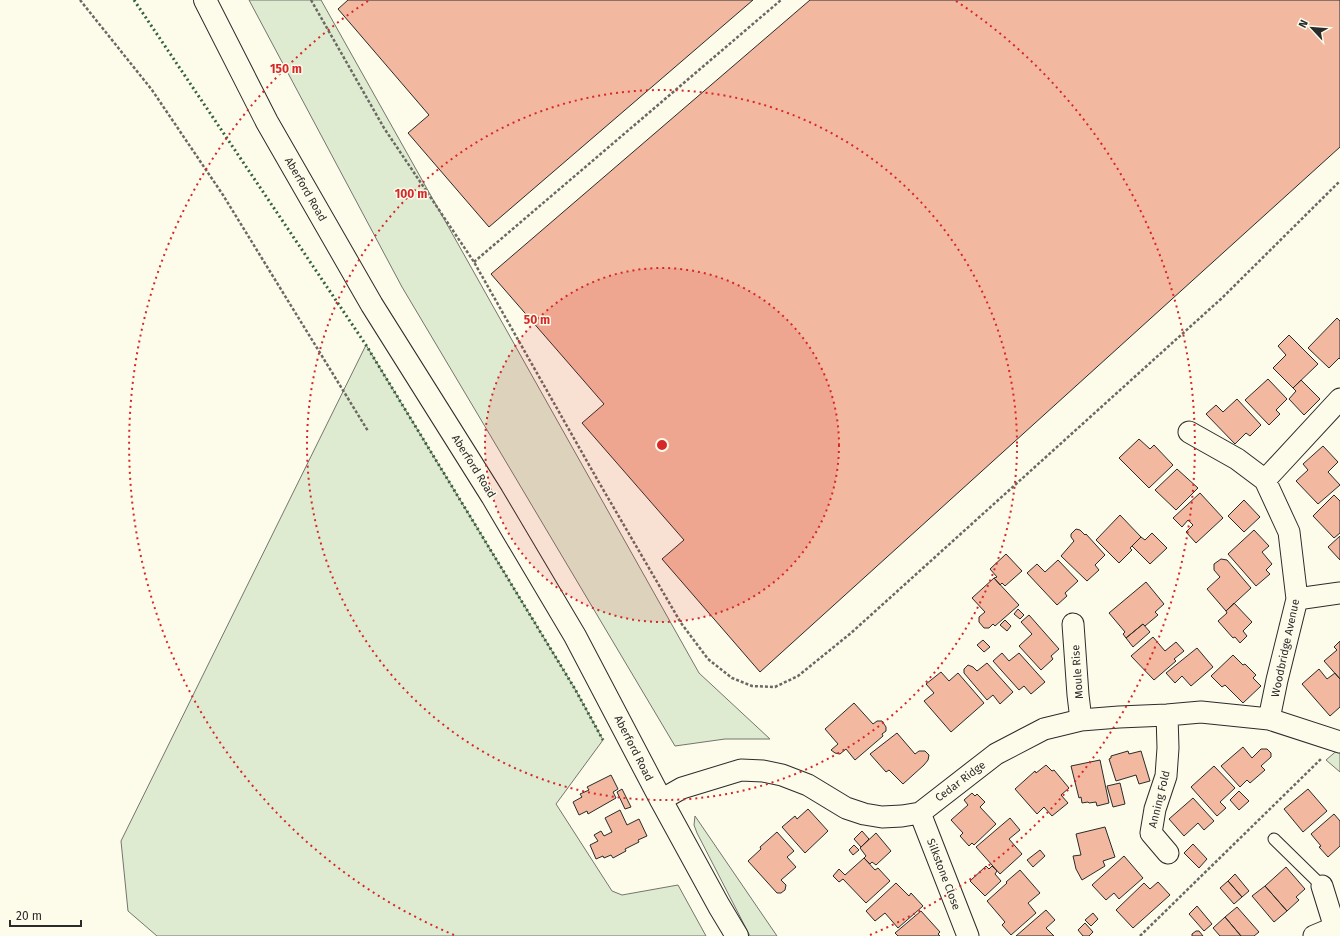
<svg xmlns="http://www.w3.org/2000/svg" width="1340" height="936" viewBox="0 0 1340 936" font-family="'Fira Sans',sans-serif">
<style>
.green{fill:#deebd1;stroke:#74746e}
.building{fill:#f2b8a0;stroke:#2b2b2b}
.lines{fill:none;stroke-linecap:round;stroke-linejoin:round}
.service-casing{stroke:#2b2b2b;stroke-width:13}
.minor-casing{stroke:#2b2b2b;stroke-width:23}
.primary-casing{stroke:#2b2b2b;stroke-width:24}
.path{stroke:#6a6964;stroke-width:2.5;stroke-dasharray:3 2;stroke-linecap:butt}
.service{stroke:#fdfbea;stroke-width:11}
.minor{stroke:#fdfbea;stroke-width:21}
.primary{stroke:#fdfbea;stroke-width:22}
.hedge{stroke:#34623c;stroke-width:3;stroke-dasharray:2 3;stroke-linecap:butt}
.ring{fill:none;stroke:#d62828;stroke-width:2;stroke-dasharray:2 4}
.labels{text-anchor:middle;stroke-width:3;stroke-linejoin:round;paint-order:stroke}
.street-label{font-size:11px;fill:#2b2b2b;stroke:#fdfbea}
.centre{fill:#d62828;stroke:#fdfbea;stroke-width:2}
.ring-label{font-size:12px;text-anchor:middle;font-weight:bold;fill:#d62828;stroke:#fdfbea;stroke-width:3;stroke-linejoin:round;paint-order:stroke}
</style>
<rect width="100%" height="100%" fill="#fdfbea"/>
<!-- green -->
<path class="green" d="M249,0H321L699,673L770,739H725L675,746L402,287Z
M366,345L575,689L603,740L556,804L612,891L622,895L678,885L706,936H157L128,911L121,841Z
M1340,748V772L1326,760Z
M695,816L777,936H750L697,833L694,825Z"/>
<!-- building -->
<path class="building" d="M348,0H753L489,227L408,133L429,115L338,9Z
M810,0H1340V147L760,672L662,559L684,540L582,423L604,404L491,274Z
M1337,318L1340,321V359L1339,358L1329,368L1308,348Z
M1289,335L1318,364L1293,388L1273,368L1286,355L1278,346Z
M1268,379L1287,399L1276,410L1280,414L1269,425L1245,400Z
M1301,380L1320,399L1304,415L1289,399L1296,391L1293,388Z
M1237,399L1261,425L1250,436L1246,433L1235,444L1206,414L1216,405L1223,412Z
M1139,439L1150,449L1154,445L1173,465L1149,488L1119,458Z
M1323,446L1338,462L1328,472L1340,485L1318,504L1296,481L1308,470L1303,464Z
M1177,469L1198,488L1176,510L1155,490Z
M1200,493L1223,518L1196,543L1186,532L1193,525L1188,520L1182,527L1173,518Z
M1334,495L1340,501V533L1334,538L1313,516Z
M1244,500L1260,517L1244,532L1228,516Z
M1120,515L1141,537L1130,548L1132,550L1119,563L1096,540Z
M1076,529L1080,530L1085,535L1086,534L1105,555L1095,565L1099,570L1087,581L1061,556L1074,541L1071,537V534Z
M1254,530L1269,546L1262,552L1272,564L1266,570L1270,574L1256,586L1228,554Z
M1152,533L1167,548L1150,564L1132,546L1141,537L1145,540Z
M1340,536V560L1328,547Z
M1006,554L1022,571L1005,586L1002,583L1000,585L994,578L997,577L990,569Z
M1221,559L1227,560L1251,588L1226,611L1207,589L1220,577L1214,570V564Z
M1058,560L1078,581L1065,593L1067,596L1057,605L1027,573L1037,564L1045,572Z
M994,578L1019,605L995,626L993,624L989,628H984L979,622V617L985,612L972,598Z
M1146,582L1164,604L1155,612L1158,615L1145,626L1143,624L1126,638L1123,634L1125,632L1109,613Z
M1234,603L1252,622L1243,631L1247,636L1240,643L1235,637L1233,638L1218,621L1227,613L1226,611Z
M1018,609L1024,615L1020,619L1014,614Z
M1029,615L1059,649L1051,656L1053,659L1041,670L1019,646L1032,634L1021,622Z
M1005,620L1011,626L1007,631L1000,625Z
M1143,624L1150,632L1133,647L1126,638Z
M1153,637L1165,651L1176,642L1184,651L1174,659L1176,661L1154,680L1131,656Z
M983,640L990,647L984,652L977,645Z
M1340,641V679L1324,661L1337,650L1334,647Z
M1197,648L1213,667L1191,686L1182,676L1175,683L1166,673Z
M1002,653L1009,661L1019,653L1045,682L1031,694L1024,686L1019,690L993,661Z
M1233,655L1243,665L1245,664L1256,675L1253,678L1261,686L1243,703L1225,685L1222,687L1211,676Z
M987,663L1013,692L1000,704L993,695L987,700L964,673V669L968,665L973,667L977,671Z
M1319,669L1327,679L1335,673L1340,679V707L1330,716L1302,684Z
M941,672L949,681L958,673L984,703L951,732L924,701L934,693L926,684Z
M854,703L873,724L877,721H882L886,727V731L882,734L883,736L855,760L846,749L840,754L835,753L831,750L838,744L825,729Z
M897,733L915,754L919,751H925L929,755L928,760L924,765L903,784L889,770L886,772L870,754Z
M1243,747L1252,758L1261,749H1267L1271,753V757L1261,766L1265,770L1250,783L1247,780L1240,787L1221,766Z
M1128,751L1129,754L1141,751L1150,781L1139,784L1136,775L1116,781L1109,759L1111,758V756Z
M1100,760L1109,803L1097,806L1096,802L1089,803L1088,802L1082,803L1081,797L1079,798L1071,766Z
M1046,765L1052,771L1054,770L1069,788L1061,795L1068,803L1052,816L1044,807L1037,814L1015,789L1035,771L1036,773Z
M1214,766L1235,788L1220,802L1226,808L1217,816L1191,787Z
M611,775L618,789L613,792L616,798L588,814L587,811L579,815L573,802L582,797L580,794L589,790L587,787Z
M1120,783L1125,804L1113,807L1107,786Z
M622,789L631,807L625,809L617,792Z
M1308,789L1327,811L1303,832L1284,809Z
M1239,791L1249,801L1239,810L1230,800Z
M972,793L975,796L977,794L985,802L980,807L996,824L974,845L972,843L969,846L960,836L963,833L951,820L968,805L964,800Z
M1193,798L1214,821L1204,830L1198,823L1184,836L1169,819Z
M808,809L828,831L805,853L782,827L795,816L797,819Z
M620,810L627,825L639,819L647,836L638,840L639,842L625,849L626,851L613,858L611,855L604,858L603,856L596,859L590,845L598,841L594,835L601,831L604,836L612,832L605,818Z
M1334,814L1340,821V846L1328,857L1319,847L1321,846L1311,834Z
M1010,818L1020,830L1009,839L1022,854L1000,874L976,847Z
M1105,827L1115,857L1103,861L1105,866L1082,880L1076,869L1073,856L1081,855L1076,834Z
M862,831L869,839L861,847L854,839Z
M777,832L794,851L787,857L796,867L781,880L786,885L785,890L781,893H777L748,861L761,849L760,847Z
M876,833L891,851L876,865L872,862L870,864L864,858L866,856L860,848Z
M1193,844L1207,859L1199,868L1184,853Z
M854,845L859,850L853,855L849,850Z
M1040,850L1045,856L1033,867L1027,860Z
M1124,856L1143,878L1119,899L1114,893L1106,900L1092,885Z
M864,858L875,870L878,868L890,881L866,903L843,879L839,882L833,876L839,869L845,875Z
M986,866L989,869L992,866L997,871L995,874L1001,881L985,896L970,881Z
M1286,867L1305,889L1296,897L1299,900L1287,911L1265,886Z
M1020,870L1040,893L1028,903L1036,913L1011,935L1002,925L1005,922L987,901L1007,883L1006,882Z
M1235,874L1249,891L1242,897L1228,881Z
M1228,881L1242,897L1234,904L1220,888Z
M1158,882L1170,895L1133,928L1116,910L1144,883L1150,889Z
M896,883L909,896L911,893L923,906L898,928L885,913L875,921L866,911Z
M1265,886L1287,911L1274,922L1252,896Z
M1197,906L1212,924L1204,931L1189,914Z
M1237,907L1259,932L1254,936H1241L1225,917Z
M1046,910L1055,920L1046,928L1054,936H1016Z
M921,911L940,932L938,934L940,936H898L895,933Z
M1093,913L1098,919L1091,926L1085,920Z
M1225,917L1241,936H1220L1213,928Z
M1085,923L1093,932L1089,936H1083L1078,930Z
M1196,931H1199L1203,936H1192V934Z"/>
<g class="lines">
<!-- service casing -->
<g class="service-casing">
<path id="service" d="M1274,839L1322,886"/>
</g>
<!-- minor casing -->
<g class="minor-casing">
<path id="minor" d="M1189,432L1237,459L1265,480L1289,532L1297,599L1277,680L1269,719
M1265,480L1340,399
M1297,599L1340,593
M1073,624L1078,695L1081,720
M1167,715L1168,748L1166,776L1155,809L1151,833L1168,853
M661,800L682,788L741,770L763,771L782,775L808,785L846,808L864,814L882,817L902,816L920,813L996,754L1044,729L1081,720L1119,717L1167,715L1201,712L1269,719L1340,742
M920,813L968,936
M1322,886L1335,928
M1314,936L1326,931L1340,929"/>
</g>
<!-- primary casing -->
<g class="primary-casing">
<path id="primary" d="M205,0L267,122L372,305L492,496L575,636L661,800L719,906L737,936"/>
</g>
<!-- path -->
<path class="path" d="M80,0L152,90L223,195L368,431
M311,0L384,128L474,262L597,479L681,623L708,659L732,678L752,686L775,687L798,676L851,633L1222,298L1340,181
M474,262L781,0
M1140,936L1321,759"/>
<!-- service -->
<use href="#service" class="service"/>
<!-- minor -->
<use href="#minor" class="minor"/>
<!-- primary -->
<use href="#primary" class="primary"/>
<!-- hedge -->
<path class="hedge" d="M134,0L366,345L575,689L603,740"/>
</g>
<!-- distance rings -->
<circle cx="662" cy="445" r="177" fill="#d62828" fill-opacity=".12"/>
<g class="ring">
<circle cx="662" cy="445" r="177"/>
<circle cx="662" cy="445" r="355"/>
<path d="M454 935A532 532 0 0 1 368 1M956 1A532 532 0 0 1 870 935"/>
</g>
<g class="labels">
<!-- street labels -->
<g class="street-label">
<text transform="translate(306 189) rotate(60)" y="4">Aberford Road</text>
<text transform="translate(474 466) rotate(58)" y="4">Aberford Road</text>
<text transform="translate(1285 648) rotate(-78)" y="4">Woodbridge Avenue</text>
<text transform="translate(1077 672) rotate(-94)" y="4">Moule Rise</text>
<text transform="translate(634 748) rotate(63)" y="4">Aberford Road</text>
<text transform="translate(960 781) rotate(-37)" y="4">Cedar Ridge</text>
<text transform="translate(1159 799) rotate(-76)" y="4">Anning Fold</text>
<text transform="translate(944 874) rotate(69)" y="4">Silkstone Close</text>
</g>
</g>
<circle cx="662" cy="445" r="6" class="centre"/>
<g class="ring-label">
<text x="286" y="73">150 m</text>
<text x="411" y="198">100 m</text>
<text x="537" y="324">50 m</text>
</g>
<!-- north arrow -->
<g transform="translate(1312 28) rotate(296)" stroke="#fdfbea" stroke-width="3" paint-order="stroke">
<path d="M0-3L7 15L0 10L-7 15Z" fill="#2b2b2b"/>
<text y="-6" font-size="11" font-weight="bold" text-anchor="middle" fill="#2b2b2b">N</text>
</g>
<!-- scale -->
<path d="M10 920v6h71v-6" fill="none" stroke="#2b2b2b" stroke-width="2"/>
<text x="16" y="920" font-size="12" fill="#2b2b2b" stroke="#fdfbea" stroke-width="3" paint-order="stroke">20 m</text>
</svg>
